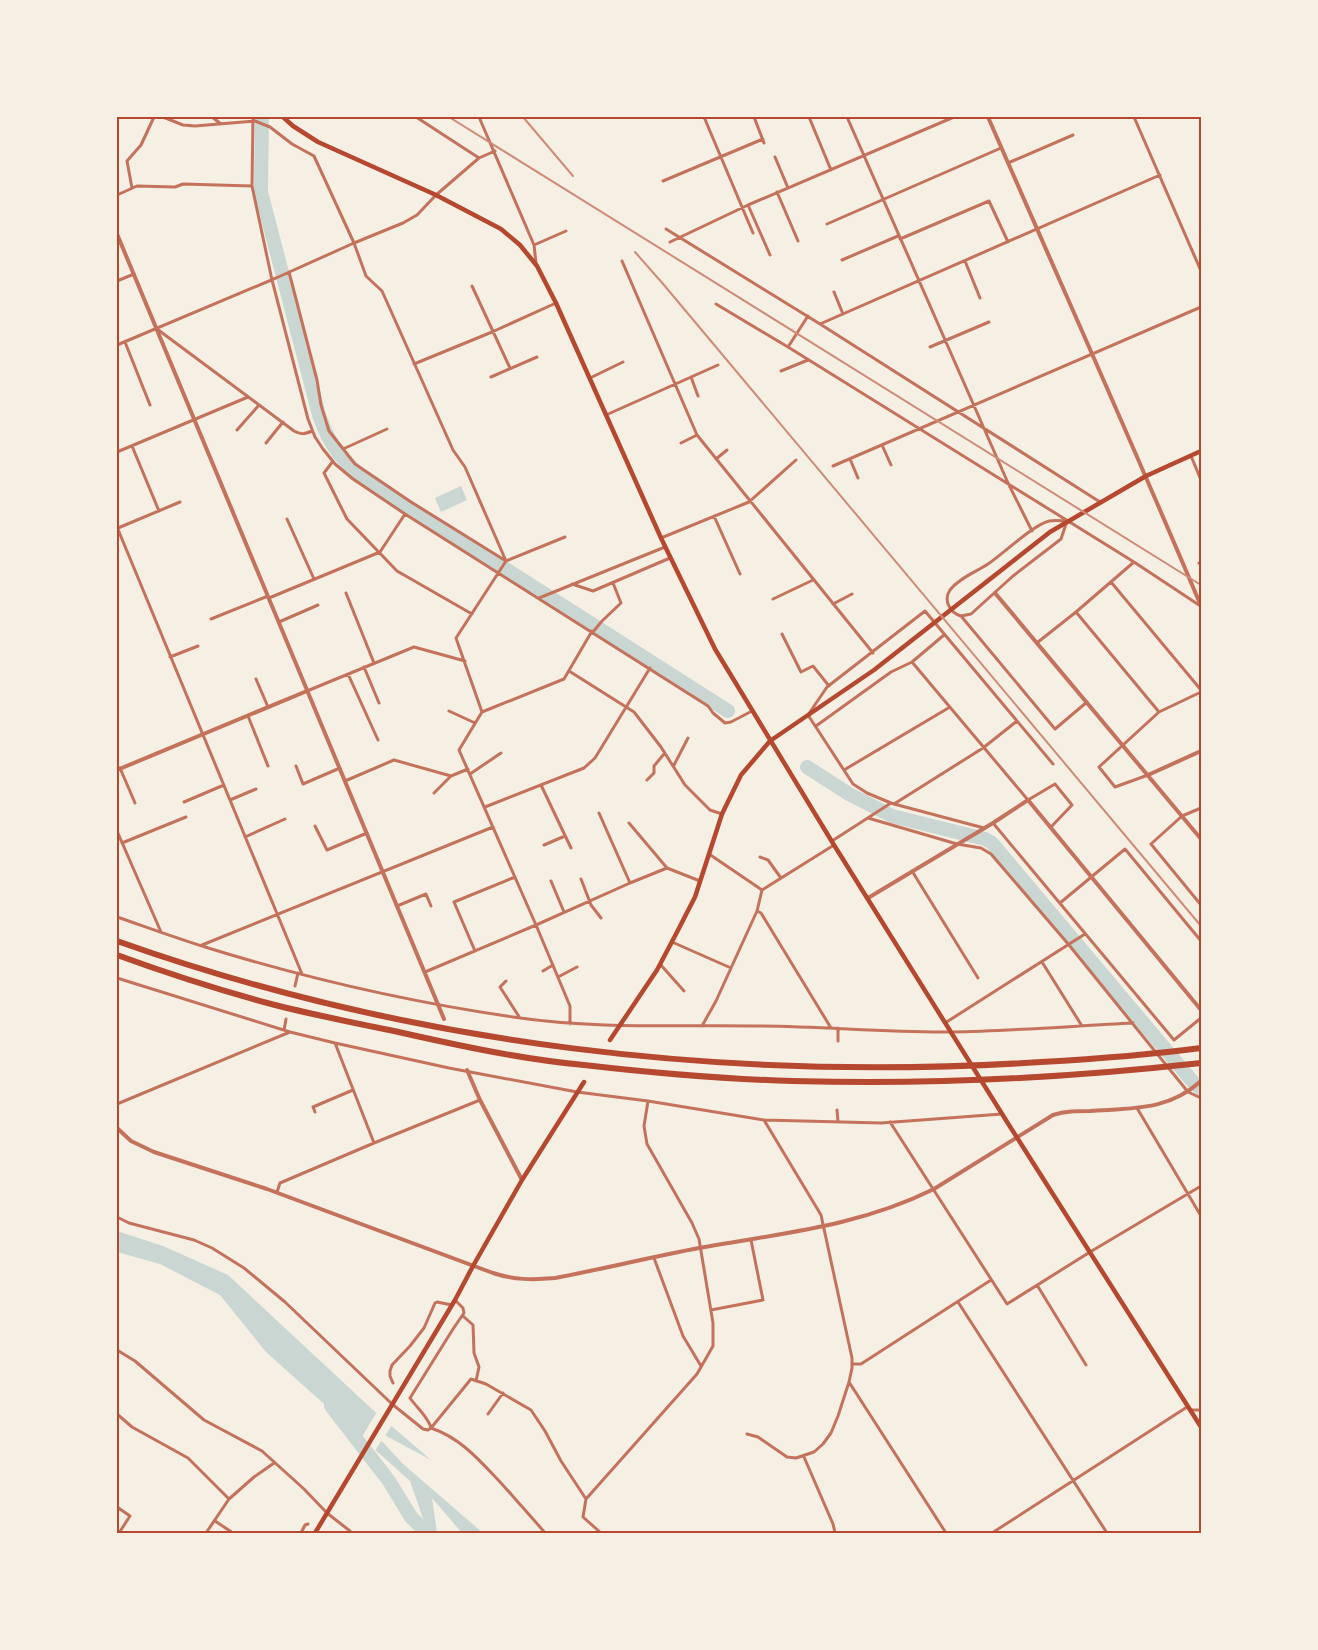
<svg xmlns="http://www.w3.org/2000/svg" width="1318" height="1650" viewBox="0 0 1318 1650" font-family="'Nunito Sans',sans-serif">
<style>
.water{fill:#c9d6d2}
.pier{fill:#f6efe4}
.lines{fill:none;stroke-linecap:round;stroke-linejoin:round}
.river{stroke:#c9d6d2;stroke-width:14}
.minor{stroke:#c5725c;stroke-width:3}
.tertiary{stroke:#c5725c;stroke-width:4}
.secondary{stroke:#b5482f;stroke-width:4.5}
.motorway{stroke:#b5482f;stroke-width:6}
.rail{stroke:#cf8b77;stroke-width:2}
.neatline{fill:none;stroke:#b5482f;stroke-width:2}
</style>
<rect width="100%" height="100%" fill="#f6efe4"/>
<!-- water -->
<path class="water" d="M461,486L467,500L441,512L435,498Z
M117,1231L163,1246L228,1275L373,1410L431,1460L368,1426L403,1464L483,1533H462L432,1498L437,1533H428L410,1481L266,1352L220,1295L160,1264L117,1252Z"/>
<!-- pier -->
<path class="pier" d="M378,1410L393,1423L384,1438L382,1437L383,1438L374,1453L360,1440Z"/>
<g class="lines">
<!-- river -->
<path class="river" d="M262,117L261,192L319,415C330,447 343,463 371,483L728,711
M807,767L849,794L892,816L985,839L992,843L1193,1082L1201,1089
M331,1406L389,1481L411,1517L427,1533"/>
<!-- minor -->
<path class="minor" d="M163,117L183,125L195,126L255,121L270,127L292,144L314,156L354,243L366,276L382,291L453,450L465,467L506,561L456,638L482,712L459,750L536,925L570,1006V1024
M212,117L221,124
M253,117L252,186L272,280L308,419L315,437L323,449L335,464L353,479L405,514L708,706L713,713L725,723L731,722L752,711
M416,117L479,158
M479,117L534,245L536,263
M704,117L753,233
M754,117L764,143
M809,117L831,170
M847,117L1008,483L1032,531
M1134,117L1201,271
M775,157L788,188
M1008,163L1073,135
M663,181L763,139
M132,188L127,161L141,145L154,117
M777,192L798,241
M117,195L137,186L175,187L183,184L252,186
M748,205L770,255
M827,224L1001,148
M666,229L820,324L1100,502
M900,239L989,201L1008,242
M670,242L748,205L954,117
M534,245L566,231
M842,260L898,236
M622,261L697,435L873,653
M965,261L980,298
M289,272L317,380L321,405L329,431L355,464L411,502L506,561L565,537
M117,281L134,274
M472,286L510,368
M834,292L843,314
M716,304L788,347L1134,562
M820,324L1160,175
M157,329L294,431C301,435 305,434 312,431
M125,342L150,405
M117,345L276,278L354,243L403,223L417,215L436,195L479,158L495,151
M788,347L808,316
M930,347L989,322
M414,364L492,332L556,303
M781,371L808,360
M491,377L537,357
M691,377L698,396
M590,378L623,362
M606,415L718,365
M237,430L259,405
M266,443L283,422
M681,443L697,435
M882,445L891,465
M132,446L159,511
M343,449L387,429
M117,452L248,397
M1191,456L1201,480
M716,459L727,450
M850,459L858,478
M333,461L324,473L347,519L397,571L472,614
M833,466L1201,307
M714,516L740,574
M287,519L314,579
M117,527L302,974
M118,528L180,502
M661,538L749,502L796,460
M1199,563L1201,565
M1111,582L1201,690
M572,584L593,591L670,558
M346,593L374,663
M269,598L380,552L405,514
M539,598L665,547
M773,599L813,580
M833,604L852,594
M1076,612L1159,712
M961,616L971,614L1013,576L1061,539L1067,521C1062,521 1055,520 1049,521C1033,525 1003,554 988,564C976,572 959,578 950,590C943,600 950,613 961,616L1055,729L1087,702
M211,619L268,596
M279,622L318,605
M593,632L602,621L621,603L613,583
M782,634L801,672L813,666L829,686
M1038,642L1076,612L1134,562L1199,605
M170,657L198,646
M912,662L1028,800L1055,784L1072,805L1051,827
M364,667L379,703
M569,671L634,712L661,747L685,785L710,810L722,814
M348,674L378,740
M256,679L268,707
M307,691L414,647L465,661
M449,711L475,723
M482,712L564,679L592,631
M248,716L268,766
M816,726L891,672L912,662L944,635
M674,765L688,738
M296,766L303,784L340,768
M120,768L135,803
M844,770L950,707
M470,774L501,753
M1148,775L1115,787L1099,767L1159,712L1201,692
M647,780L654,773V766L664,754
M345,781L394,760L451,776
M541,785L571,848
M434,793L451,776L468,769
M230,800L256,789
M184,802L224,785
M891,803L867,793L853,784L808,715L827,687L925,611L1053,764
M894,804L984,828
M485,807L584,768L595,758L650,668
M1201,808L1182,816L1151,844L1201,905
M599,813L630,883
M868,818L957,844L981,848L991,854L1069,945L1188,1092L1201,1098
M629,823L667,868
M993,823L1174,1040L1201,1018
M315,826L327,850L367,833
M117,831L161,932
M245,837L285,819
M832,841L891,803L894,804L983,748L1017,721
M122,843L186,817
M544,845L565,836
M760,857L768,860L781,878
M912,871L978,978
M581,879L591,905L601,918
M551,881L564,912
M762,890L834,845
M1060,903L1125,849L1201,941
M397,906L426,894L431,906
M757,911L761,913L831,1028
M117,917C146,927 176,938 205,947C305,978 409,1002 513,1017C593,1029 674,1025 755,1026C821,1026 886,1033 952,1032C1012,1031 1073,1026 1133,1023
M672,942L731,968
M202,945L493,827
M475,951L454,902L515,877
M1042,962L1082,1026
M660,964L684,991
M543,971L553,965
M425,972L536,925L630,883L667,868L700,881
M558,977L577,967
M117,978L290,1032L335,1043L449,1068L577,1092L648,1101L764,1120L881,1123L1002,1114
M506,981L500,987L520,1018
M295,986L298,973
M945,1023L1085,934
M702,1026L716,1001L757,911L762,890L709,854
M284,1030L286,1019
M838,1041V1028
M335,1043L374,1143L480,1100
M117,1104L290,1032
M1137,1108L1201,1216
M837,1110L838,1122
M315,1112L313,1107L353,1090
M890,1122L1007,1304L1090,1252L1201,1186
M277,1192L280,1183L374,1143
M117,1217L129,1223L194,1240L212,1248L244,1268L285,1302L392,1404L423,1429L428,1430L431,1428C429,1418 417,1408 410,1398L453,1329L464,1313L463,1308L455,1300
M654,1258L683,1336L701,1366
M1037,1285L1086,1365
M958,1302L1107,1533
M711,1310L763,1300L751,1240
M463,1316L473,1325L474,1353L479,1367L476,1381
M117,1350L135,1361L204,1420L262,1451L304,1489L327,1513L350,1531L351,1533
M852,1364H861L991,1280
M849,1382L946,1533
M393,1383L390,1376V1371L392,1365L410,1346L424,1328L435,1303L437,1302L452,1305
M1191,1410H1201
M117,1414L132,1427L188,1458L229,1499
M488,1414L503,1393
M747,1434L758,1437L787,1457L796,1458L814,1452L823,1444L831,1433L838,1416L849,1382L852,1368V1358L821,1215L764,1120
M804,1457L833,1524L835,1533
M117,1507L130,1516L119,1533
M215,1521L233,1533
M206,1533L229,1499L254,1477L274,1463
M301,1533L305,1525L308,1524
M545,1533C531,1516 516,1500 501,1483C480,1461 461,1438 431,1428L471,1379L486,1384L531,1410L545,1431L561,1461L586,1499
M601,1533L583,1517L586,1499L697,1374L713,1346V1323L699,1239L692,1223L647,1144L644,1126L648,1101
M992,1533L1187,1407"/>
<!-- tertiary -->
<path class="tertiary" d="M988,117C1059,280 1132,442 1201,606
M117,234L444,1019
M995,593L1201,839
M117,770L307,691
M1148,775L1201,751
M868,898L993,823L1028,800L1201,1010
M467,1070L480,1100L522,1180
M117,1128L131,1141L154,1152L267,1189L493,1273C514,1280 533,1280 555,1278C603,1269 651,1257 699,1248C782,1233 857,1227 934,1189L1053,1115C1065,1111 1077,1111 1090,1111C1132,1108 1168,1111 1201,1081"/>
<!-- secondary -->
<path class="secondary" d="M283,117L293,126L318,142L436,195L501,229L520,245L537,266L556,303L661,538L715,649L834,845L1009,1125L1201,1427
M610,1040L657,970L676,934L695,897L722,814L741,775L770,741L874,670L1050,532L1146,476L1201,451
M315,1533L455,1300L473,1266L522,1180L584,1082"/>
<!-- motorway -->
<path class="motorway" d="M117,941C412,1046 730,1082 1041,1062C1095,1059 1148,1055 1201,1048
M117,955C169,974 222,991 275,1005C314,1015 354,1023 394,1031C456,1045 520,1059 584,1065C653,1073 723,1079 793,1081C929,1085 1066,1078 1201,1063"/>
<!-- rail -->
<path class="rail" d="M449,117L1201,585
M523,117L573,176
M635,252L664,285L1201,926"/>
</g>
<!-- border -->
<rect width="1318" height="1650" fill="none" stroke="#f6efe4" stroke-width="237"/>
<rect x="118" y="118" width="1082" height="1414" class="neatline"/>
</svg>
